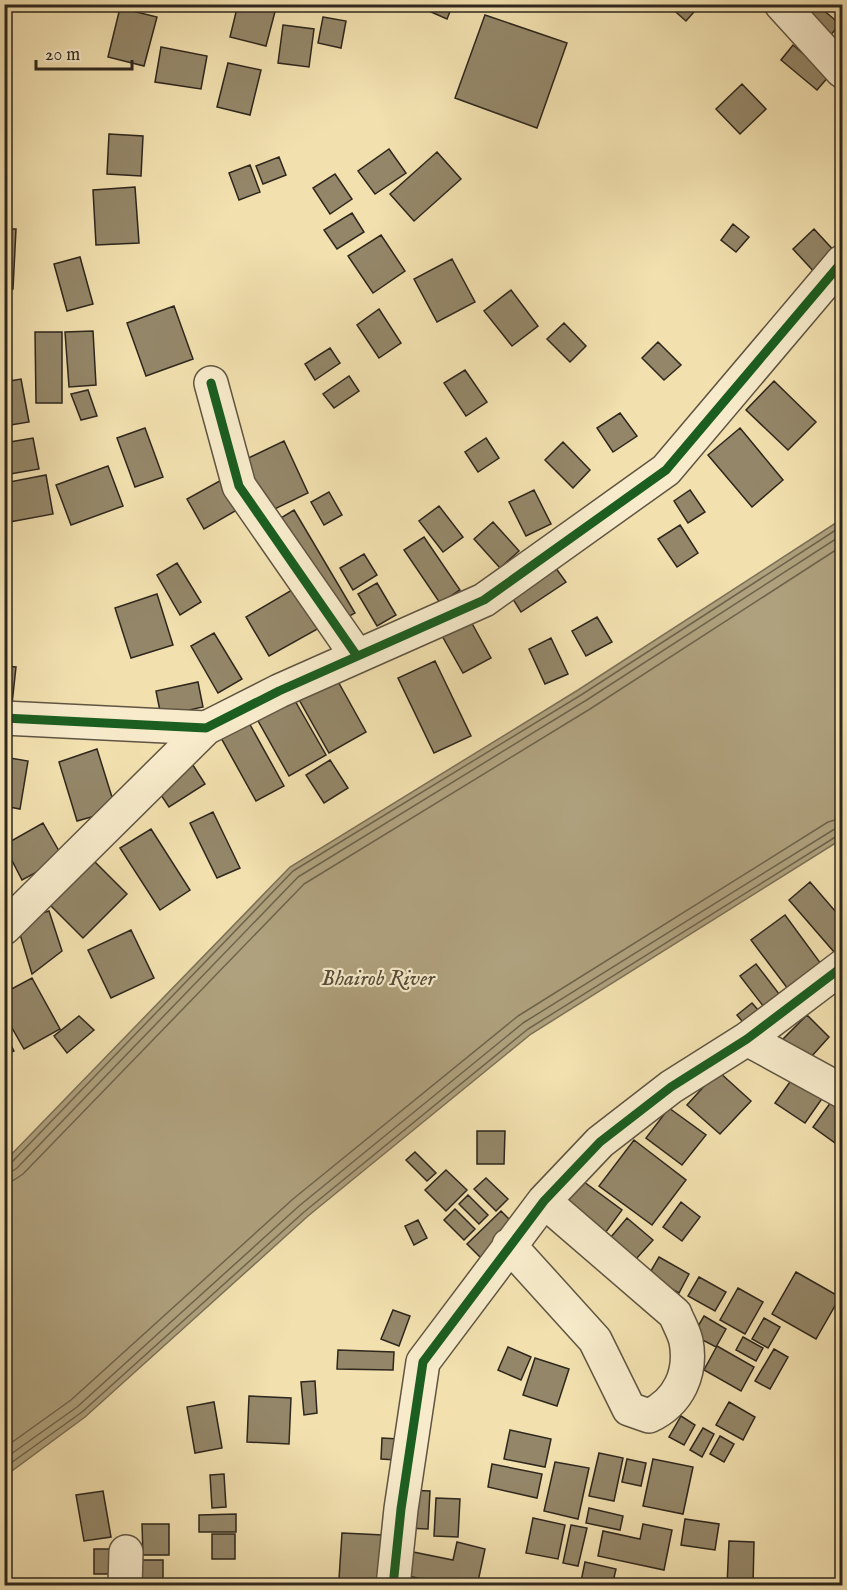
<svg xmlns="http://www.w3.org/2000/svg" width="847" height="1590" viewBox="0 0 847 1590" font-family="'IM FELL English',serif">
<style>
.water{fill:#afa17d;stroke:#7b7057;stroke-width:1.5}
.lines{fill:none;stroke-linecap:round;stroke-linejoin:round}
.shore{stroke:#6e644d;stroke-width:1.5}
.building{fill:#948769;stroke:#2e271d;stroke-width:1.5}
.street-casing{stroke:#5f5542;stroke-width:36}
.street{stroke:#f7ebcb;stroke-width:33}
.cycleway-casing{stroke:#f7ebcb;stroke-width:13}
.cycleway{stroke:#1b5e20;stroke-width:9}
.labels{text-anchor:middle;stroke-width:4.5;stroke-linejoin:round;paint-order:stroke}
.water-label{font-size:22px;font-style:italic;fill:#554c3a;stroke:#f7ebcb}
</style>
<rect width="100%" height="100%" fill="#f2e0af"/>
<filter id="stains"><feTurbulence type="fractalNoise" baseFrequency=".00333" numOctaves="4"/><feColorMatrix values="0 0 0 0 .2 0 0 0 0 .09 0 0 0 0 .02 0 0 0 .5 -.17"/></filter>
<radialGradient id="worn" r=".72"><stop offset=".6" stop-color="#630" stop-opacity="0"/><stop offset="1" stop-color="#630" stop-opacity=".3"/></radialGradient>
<!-- water -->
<path class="water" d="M842,519V839L531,1034L308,1216L85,1417L5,1476V1161L290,867L578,690Z"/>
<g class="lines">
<!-- shore -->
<path class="shore" d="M4,1165L11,1163L293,871L581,695L842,526
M4,1173L11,1172L17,1168L298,877L585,701L842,535
M4,1182L14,1180L23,1174L304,884L590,709L842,546
M4,1448L71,1400L293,1199L518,1016L828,822L842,818
M4,1459L77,1407L299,1206L523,1023L833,830L842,827
M4,1468L82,1412L304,1212L528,1029L837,836L842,835"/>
</g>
<!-- building -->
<path class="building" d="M238,4H277L266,46L230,37Z
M413,4H453L447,19Z
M671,4H701L686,21L669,6Z
M816,4L840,24L822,45L802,22Z
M120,8L157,17L144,66L108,57Z
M485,15L567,43L537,128L455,98Z
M323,17L346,21L341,48L318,43Z
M283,25L314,29L309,67L278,63Z
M793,45L829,76L817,90L781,60Z
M161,47L207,56L201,89L155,82Z
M228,63L261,70L250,115L217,107Z
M742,84L766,109L740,134L716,109Z
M109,134L143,136L141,176L107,174Z
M389,149L406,173L375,194L358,171Z
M437,152L461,179L414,221L390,194Z
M279,157L286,175L263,184L256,166Z
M250,165L260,192L239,200L229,173Z
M335,174L352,199L330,214L313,188Z
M135,187L139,243L96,245L93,190Z
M352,213L364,232L337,249L324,230Z
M733,224L749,237L736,252L721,240Z
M4,229H16L13,289L4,288Z
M814,229L838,255L817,275L793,249Z
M381,235L405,271L373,293L348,256Z
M80,257L93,304L67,311L54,264Z
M452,259L475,302L437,322L414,279Z
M511,290L538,326L512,346L484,311Z
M174,306L193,359L146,376L127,323Z
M379,309L401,343L379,358L357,325Z
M564,323L586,346L570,362L547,339Z
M93,331L96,385L69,387L65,332Z
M35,332H62V403H36Z
M658,342L681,365L664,380L642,358Z
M330,348L340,363L315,380L305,364Z
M465,370L487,402L466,416L444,383Z
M349,376L359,391L334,408L323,394Z
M21,379L29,422L4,426V382Z
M774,381L816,422L788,450L746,410Z
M88,390L97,416L81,420L71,394Z
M620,413L637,436L613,452L597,428Z
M145,428L163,477L135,487L117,438Z
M740,428L783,480L752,507L708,455Z
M33,438L39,469L4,475V443Z
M486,438L499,458L478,472L465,452Z
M284,441L308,493L262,515L238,463Z
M563,442L590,470L573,488L545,460Z
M108,466L123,506L71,525L56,485Z
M46,475L53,514L4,523V483Z
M225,478L242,507L204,529L187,499Z
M534,490L551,524L526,536L509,502Z
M690,490L705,512L688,523L674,501Z
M329,492L342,515L324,525L311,502Z
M439,506L463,537L443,552L419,521Z
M294,510L355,613L326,629L266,527Z
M493,522L519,551L500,568L474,539Z
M680,525L698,553L677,567L658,539Z
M424,537L460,590L440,603L404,550Z
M364,554L377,575L353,590L340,568Z
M177,563L201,602L180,615L157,575Z
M555,567L566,582L521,612L511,596Z
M377,583L396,615L377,626L358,594Z
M297,587L321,627L269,656L246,617Z
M157,594L173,645L131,658L115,608Z
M597,617L612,642L586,656L572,631Z
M469,618L491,658L463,673L441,634Z
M214,633L242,679L218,693L191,646Z
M551,638L568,674L545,684L529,649Z
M435,661L471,736L434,753L398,678Z
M4,666L16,667L12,704L4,703Z
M335,676L366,732L329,753L297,696Z
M198,682L203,707L161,716L156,691Z
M294,699L326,755L289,776L257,719Z
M248,721L284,786L256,801L220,736Z
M97,749L116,810L77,821L59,762Z
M4,757L28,761L20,809L4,806Z
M330,760L348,788L324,803L306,775Z
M191,762L205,784L169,807L155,786Z
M213,812L240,868L217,878L190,823Z
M43,823L63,858L22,880L4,845Z
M151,829L190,890L160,910L120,848Z
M94,861L127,894L83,938L50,905Z
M810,882L842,919L841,960L789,900Z
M49,911L62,951L32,974L16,921Z
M785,915L824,968L791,993L751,940Z
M131,930L154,978L111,998L88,950Z
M756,964L783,999L767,1011L740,976Z
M32,978L60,1029L24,1049L4,1014V993Z
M752,1003L767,1020L752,1033L737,1015Z
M807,1015L829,1037L802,1067L774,1048Z
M79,1016L94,1030L67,1053L54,1036Z
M4,1033L14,1051L4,1056Z
M718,1071L751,1101L720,1134L687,1105Z
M797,1072L826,1093L805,1123L775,1103Z
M836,1095L842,1099V1148L813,1127Z
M669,1108L706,1135L682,1165L646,1138Z
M477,1131H505L504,1164H477Z
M634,1140L686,1180L652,1225L599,1186Z
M415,1152L436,1173L427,1181L406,1160Z
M446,1170L467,1190L446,1211L425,1190Z
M576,1176L622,1210L600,1240L553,1205Z
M486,1178L508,1199L496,1211L474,1189Z
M468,1195L488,1215L479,1224L459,1204Z
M681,1202L700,1217L682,1241L663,1227Z
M455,1209L475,1229L464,1240L444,1220Z
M501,1211L518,1228L485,1262L467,1244Z
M627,1218L653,1240L636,1259L611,1237Z
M418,1220L427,1238L414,1245L405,1226Z
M659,1257L689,1274L679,1293L648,1276Z
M796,1272L840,1297L816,1339L772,1314Z
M699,1277L726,1292L715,1311L688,1296Z
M738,1288L763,1302L745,1334L720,1320Z
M393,1310L410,1316L399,1346L381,1339Z
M704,1316L726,1329L716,1347L693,1335Z
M764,1318L780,1327L768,1348L752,1339Z
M743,1337L763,1348L756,1361L736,1350Z
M717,1346L754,1367L741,1391L704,1370Z
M508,1347L531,1357L521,1380L498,1370Z
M774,1349L788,1357L770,1389L755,1381Z
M338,1350L394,1352L393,1370L337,1369Z
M535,1358L569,1369L557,1406L523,1395Z
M315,1381L317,1413L304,1415L301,1382Z
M249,1396L291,1398L289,1444L247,1442Z
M214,1402L222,1448L195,1453L187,1407Z
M729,1402L755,1417L743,1440L716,1425Z
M681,1416L695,1425L684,1445L669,1437Z
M703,1428L714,1434L702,1457L690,1450Z
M510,1430L551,1439L545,1467L504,1459Z
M720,1436L734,1444L724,1462L710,1454Z
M382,1438L398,1439L396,1460L381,1459Z
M599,1453L623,1458L614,1501L589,1496Z
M627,1459L646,1463L641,1486L622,1482Z
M653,1459L693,1467L683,1514L643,1506Z
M555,1462L589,1468L578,1519L544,1511Z
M492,1464L542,1474L537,1498L488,1487Z
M224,1474L226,1507L212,1508L210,1475Z
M405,1490L430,1491L428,1529L404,1528Z
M103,1491L111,1537L84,1541L76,1495Z
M436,1498L460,1499L458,1537L434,1536Z
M589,1508L623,1516L620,1530L586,1523Z
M236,1514V1532H199V1515Z
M533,1518L565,1525L558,1559L526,1553Z
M685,1519L719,1524L715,1550L681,1545Z
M142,1524H169V1555H143Z
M643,1524L672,1530L664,1570L598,1556L603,1531L640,1539Z
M571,1525L587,1528L578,1566L563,1563Z
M342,1533L383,1535L381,1581L339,1579Z
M212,1534H235V1559H212Z
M729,1541L754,1542L753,1586H727Z
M457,1542L485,1549L477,1586H454L408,1576L413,1552L453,1560Z
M94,1549H116V1574H94Z
M140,1560H163V1585H140Z
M585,1562L616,1569L612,1586H580Z
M124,1581V1586H81V1582Z
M676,1581L712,1584V1586H676Z"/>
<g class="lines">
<!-- street casing -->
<g class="street-casing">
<path id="street" d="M781,4L842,71
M211,383L239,486L357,656
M4,718L206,728L279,691L484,600L666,470L842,262
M4,928L206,728
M747,1039L842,1091
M509,1245L595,1340L629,1409L649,1416C679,1402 692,1373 686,1341C684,1332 678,1322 675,1314L544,1201
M125,1586L126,1552
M393,1586L401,1509L423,1362L544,1201L600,1142L671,1087L747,1039L842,967"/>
</g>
<!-- street -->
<use href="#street" class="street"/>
<!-- cycleway casing -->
<g class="cycleway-casing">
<path id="cycleway" d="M211,383L239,486L357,656
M4,718L206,728L279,691L484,600L666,470L842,262
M393,1586L401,1509L423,1362L544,1201L600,1142L671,1087L747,1039L842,967"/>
</g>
<!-- cycleway -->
<use href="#cycleway" class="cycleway"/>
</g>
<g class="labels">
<!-- water labels -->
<g class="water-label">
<text x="378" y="985">Bhairob River</text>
</g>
</g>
<!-- margin -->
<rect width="847" height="1590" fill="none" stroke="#f2e0af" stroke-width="24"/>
<rect x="6" y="6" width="835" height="1578" fill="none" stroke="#2e271d" stroke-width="3"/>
<rect x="12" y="12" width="823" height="1566" fill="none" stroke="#2e271d" stroke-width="1.5"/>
<!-- scale -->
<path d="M36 60v9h96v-9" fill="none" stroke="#2e271d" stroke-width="3"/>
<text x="45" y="60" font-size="18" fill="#2e271d" stroke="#f7ebcb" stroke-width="4.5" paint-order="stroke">20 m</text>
<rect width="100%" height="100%" filter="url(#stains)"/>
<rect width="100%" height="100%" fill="url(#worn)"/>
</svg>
